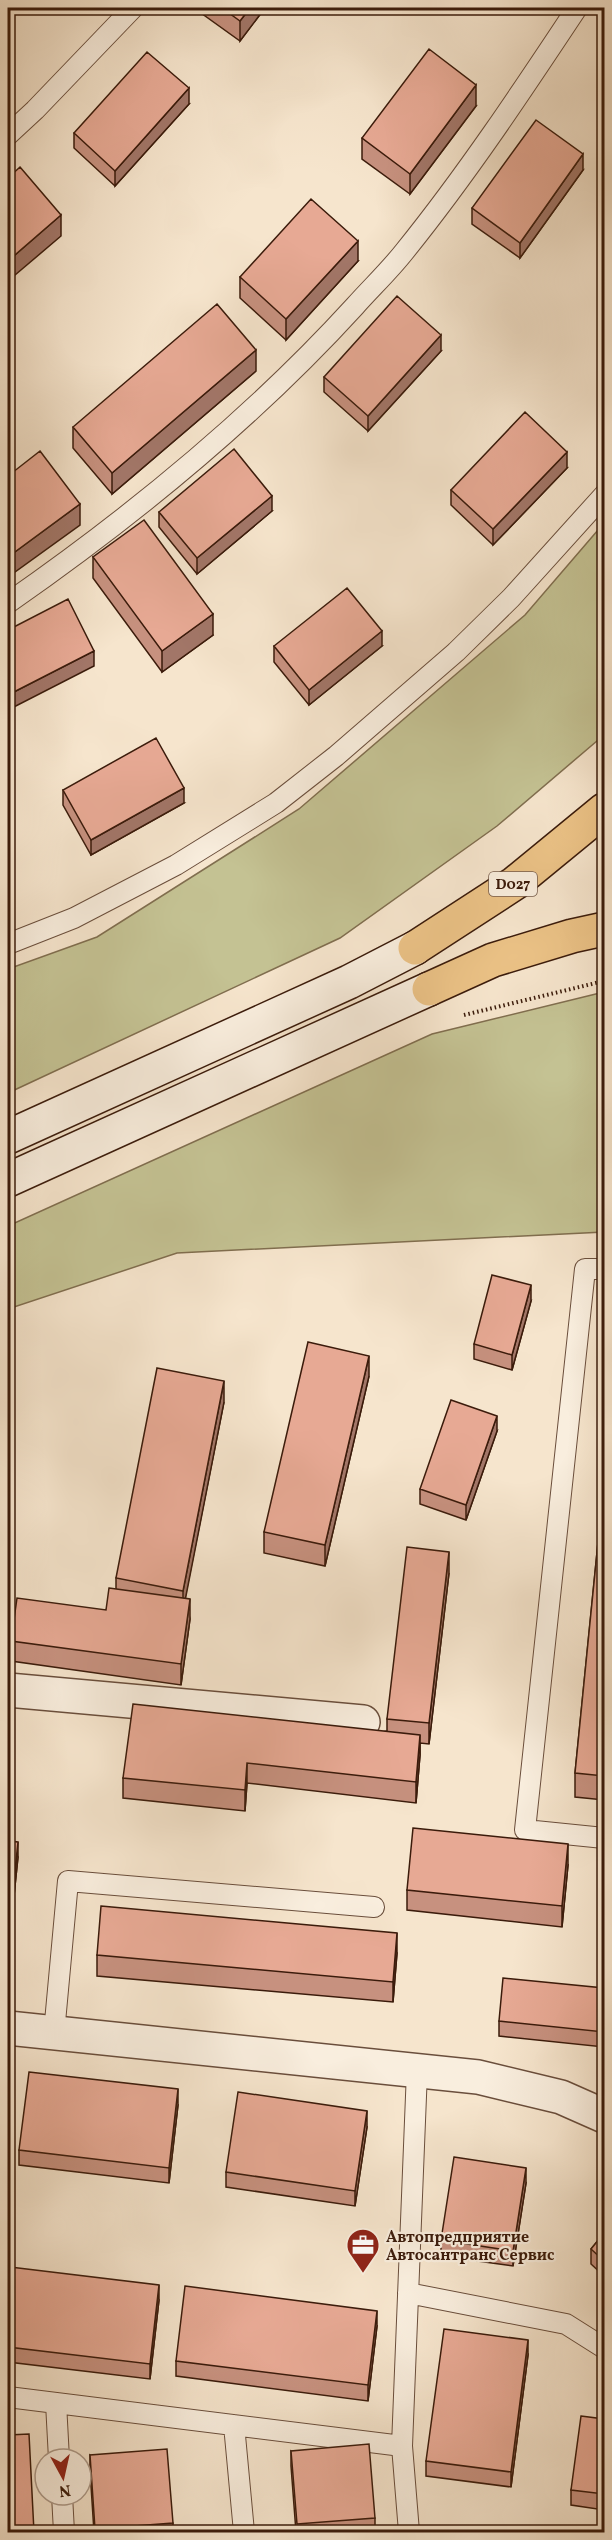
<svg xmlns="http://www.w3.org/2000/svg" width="612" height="2540" viewBox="0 0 612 2540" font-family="Vollkorn,serif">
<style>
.green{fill:#c4c293;stroke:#806e4f;stroke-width:1.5}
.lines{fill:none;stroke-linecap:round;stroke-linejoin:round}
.service-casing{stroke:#6a4e3c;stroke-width:22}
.minor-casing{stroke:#6a4e3c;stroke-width:36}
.tertiary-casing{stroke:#6a4e3c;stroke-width:36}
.secondary-casing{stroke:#3b1b0b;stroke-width:36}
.trunk-casing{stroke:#3b1b0b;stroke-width:36}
.path{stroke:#3b1b0b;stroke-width:4;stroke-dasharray:1.5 3;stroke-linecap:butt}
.service{stroke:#f9eede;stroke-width:20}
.minor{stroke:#f9eede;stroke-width:33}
.tertiary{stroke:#f9eede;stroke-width:33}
.secondary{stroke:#f9eede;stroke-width:33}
.trunk{stroke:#ebc286;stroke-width:33}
.wall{fill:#c7917f;stroke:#3b1b0b;stroke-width:1.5}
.shaded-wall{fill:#a27668;stroke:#3b1b0b;stroke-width:1.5}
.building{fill:#e7a994;stroke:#3b1b0b;stroke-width:1.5}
.labels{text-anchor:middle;stroke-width:4.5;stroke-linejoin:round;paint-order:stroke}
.shield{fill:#f9eede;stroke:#745a4a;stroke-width:1.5}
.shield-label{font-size:15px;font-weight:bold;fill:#3b1b0b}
.poi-label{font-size:16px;font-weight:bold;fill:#3b1b0b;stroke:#f9eede;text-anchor:start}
</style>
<rect width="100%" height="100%" fill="#f6e5cd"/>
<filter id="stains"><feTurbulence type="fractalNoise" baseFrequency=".00333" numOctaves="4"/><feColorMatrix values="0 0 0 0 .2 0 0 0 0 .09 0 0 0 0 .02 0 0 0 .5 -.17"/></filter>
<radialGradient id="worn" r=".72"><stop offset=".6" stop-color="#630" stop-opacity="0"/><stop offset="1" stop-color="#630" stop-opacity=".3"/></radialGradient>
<!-- green -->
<path class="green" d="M604,523V735L497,826L340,938L8,1093V969L97,937L299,809L525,615Z
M604,992V1232L177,1253L8,1309V1226L432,1034Z"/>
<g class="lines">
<!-- service casing -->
<g class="service-casing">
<path id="service" d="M8,135L35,110L133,8
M8,603C133,516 252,419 355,306C371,288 389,271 404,252C467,174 522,91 577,8
M8,944L74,918L176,865L276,803L336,756L456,652L511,598L604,495
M604,1269H585L525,1830L604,1838
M54,2033L68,1881L374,1907
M408,2293L566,2324L604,2348
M8,2397L402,2446
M56,2403L59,2459
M234,2425L244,2532
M62,2495L64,2532
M409,2532L402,2446L417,2071"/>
</g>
<!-- minor casing -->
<g class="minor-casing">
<path id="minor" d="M8,1690L363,1722"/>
</g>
<!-- tertiary casing -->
<g class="tertiary-casing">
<path id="tertiary" d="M8,2028L478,2077L561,2097L604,2116"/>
</g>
<!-- secondary casing -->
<g class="secondary-casing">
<path id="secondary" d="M8,1137L349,982L415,948
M8,1180L429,989"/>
</g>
<!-- trunk casing -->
<g class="trunk-casing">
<path id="trunk" d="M415,948L515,883L604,810
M429,989L493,960L572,936L604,929"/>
</g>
<!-- path -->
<path class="path" d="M464,1015L604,981"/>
<!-- service -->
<use href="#service" class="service"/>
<!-- minor -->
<use href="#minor" class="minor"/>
<!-- tertiary -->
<use href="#tertiary" class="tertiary"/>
<!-- secondary -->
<use href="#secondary" class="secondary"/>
<!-- trunk -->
<use href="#trunk" class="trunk"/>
</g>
<!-- wall -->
<path class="wall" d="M194,8H265L240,41Z
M189,104L115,186L74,148V133Z
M476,106L410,194L362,159V138Z
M583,170L520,258L472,224V208Z
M358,261L286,340L240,298V277Z
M441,351L368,431L324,392V377Z
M256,371L112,494L73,448V427Z
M567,468L493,545L451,505V490Z
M272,511L197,574L159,527V512Z
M93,557L213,635L162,672L93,578Z
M274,646H382L309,705L274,662Z
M63,790L184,803L91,855L63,805Z
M531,1301L512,1370L474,1359V1344Z
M369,1376L325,1566L264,1553V1532Z
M224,1402L185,1598L190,1619L181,1685L11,1661V1641L106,1610L116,1589V1578Z
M497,1431L466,1520L420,1504V1489Z
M604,1482V1800L575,1797V1773Z
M449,1573L429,1744L420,1743V1755L416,1803L247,1783L245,1811L123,1798V1778L387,1731V1719Z
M8,1841L18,1857L12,1915L8,1914Z
M568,1865L562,1927L407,1910V1890Z
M397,1953L393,2002L97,1976V1955Z
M604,1988V2047L499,2036V2021Z
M178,2105L169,2183L19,2165V2150Z
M367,2127L355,2206L226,2187V2172Z
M526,2183L513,2266L441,2256V2240Z
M604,2233V2276L591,2264V2249Z
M8,2285L159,2300L150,2379L8,2362Z
M377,2326L368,2401L176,2376V2361Z
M528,2355L511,2487L426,2476V2461Z
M604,2419V2510L571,2505V2490Z
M291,2451L375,2518V2532H296L291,2466Z
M90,2455L173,2523V2532H94L90,2470Z"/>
<!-- shaded-wall -->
<path class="shaded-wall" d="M250,8H265L240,41V21Z
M476,85V106L410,194V174Z
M189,88V104L115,186V171Z
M583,154V170L520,258V243Z
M61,215V236L8,281V261Z
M358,241V261L286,340V319Z
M441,335V351L368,431V416Z
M256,350V371L112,494V473Z
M567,452V468L493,545V529Z
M272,496V511L197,574V558Z
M80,504V525L8,577V557Z
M213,614V635L162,672V651Z
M382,631V646L309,705V690Z
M94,651V666L8,710V695Z
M184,788V803L91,855V840Z
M531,1285V1301L512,1370V1355Z
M369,1356V1376L325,1566V1545Z
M224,1381V1402L183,1611V1591Z
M497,1416V1431L466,1520V1505Z
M449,1552V1573L429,1744V1723Z
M190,1599V1619L181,1685V1664Z
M420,1735V1755L416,1803V1782Z
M247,1763V1783L245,1811V1790Z
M18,1842V1857L12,1915V1899Z
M568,1844V1865L562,1927V1906Z
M397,1933V1953L393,2002V1982Z
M178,2089V2105L169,2183V2168Z
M367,2111V2127L355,2206V2191Z
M526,2168V2183L513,2266V2251Z
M159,2285V2300L150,2379V2364Z
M377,2311V2326L368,2401V2385Z
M528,2340V2355L511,2487V2472Z"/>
<!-- building -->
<path class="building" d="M222,8H250L240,21Z
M429,49L476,85L410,174L362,138Z
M147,52L189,88L115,171L74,133Z
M536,120L583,154L520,243L472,208Z
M20,167L61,215L8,261V178Z
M311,199L358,241L286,319L240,277Z
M397,296L441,335L368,416L324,377Z
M217,304L256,350L112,473L73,427Z
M525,412L567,452L493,529L451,490Z
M234,449L272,496L197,558L159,512Z
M40,451L80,504L8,557V476Z
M144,520L213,614L162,651L93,557Z
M347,588L382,631L309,690L274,646Z
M68,599L94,651L8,695V630Z
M156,738L184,788L91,840L63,790Z
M492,1275L531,1285L512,1355L474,1344Z
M308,1342L369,1356L325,1545L264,1532Z
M157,1368L224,1381L183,1591L116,1578Z
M451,1400L497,1416L466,1505L420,1489Z
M604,1482V1776L575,1773Z
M407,1547L449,1552L429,1723L387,1719Z
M109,1588L190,1599L181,1664L11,1641L17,1598L106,1610Z
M133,1704L420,1735L416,1782L247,1763L245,1790L123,1778Z
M413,1828L568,1844L562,1906L407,1890Z
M8,1841L18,1842L12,1899H8Z
M101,1906L397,1933L393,1982L97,1955Z
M503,1978L604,1988V2032L499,2021Z
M29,2072L178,2089L169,2168L19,2150Z
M238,2092L367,2111L355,2191L226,2172Z
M454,2157L526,2168L513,2251L441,2240Z
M604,2233V2261L591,2249Z
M10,2267L159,2285L150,2364L8,2347V2285Z
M185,2286L377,2311L368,2385L176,2361Z
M444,2329L528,2340L511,2472L426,2461Z
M581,2416L604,2419V2494L571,2490Z
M29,2434L34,2532H8V2435Z
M369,2444L375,2518L297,2524L291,2451Z
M167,2449L173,2523L95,2529L90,2455Z"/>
<!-- icons -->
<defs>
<g id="office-pin" transform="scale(1.725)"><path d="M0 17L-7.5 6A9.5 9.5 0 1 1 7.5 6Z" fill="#8f2418" stroke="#f9eede"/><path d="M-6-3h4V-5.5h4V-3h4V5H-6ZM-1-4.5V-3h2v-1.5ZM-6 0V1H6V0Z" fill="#fff"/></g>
</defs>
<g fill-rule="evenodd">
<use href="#office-pin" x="363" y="2245"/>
</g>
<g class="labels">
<!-- shield labels -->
<rect class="shield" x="489" y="872" width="48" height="24" rx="4.5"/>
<g class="shield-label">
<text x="513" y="889">D027</text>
</g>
<!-- poi labels -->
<g class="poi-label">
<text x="386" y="2242">Автопредприятие<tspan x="386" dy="18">Автосантранс Сервис</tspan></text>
</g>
</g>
<!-- margin -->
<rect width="612" height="2540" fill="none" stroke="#f6e5cd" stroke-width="30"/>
<rect x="9" y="9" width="594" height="2522" fill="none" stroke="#3b1b0b" stroke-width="3"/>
<rect x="15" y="15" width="582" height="2510" fill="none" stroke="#3b1b0b" stroke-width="1.5"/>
<!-- north arrow -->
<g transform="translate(63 2477) rotate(172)"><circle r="28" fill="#f9eede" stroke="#ad9a8a" stroke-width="1.5"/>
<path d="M0-4.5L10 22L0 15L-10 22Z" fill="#8f2418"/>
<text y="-9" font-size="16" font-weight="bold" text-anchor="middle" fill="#3b1b0b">N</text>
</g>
<rect width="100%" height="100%" filter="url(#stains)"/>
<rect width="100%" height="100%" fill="url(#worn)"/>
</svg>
